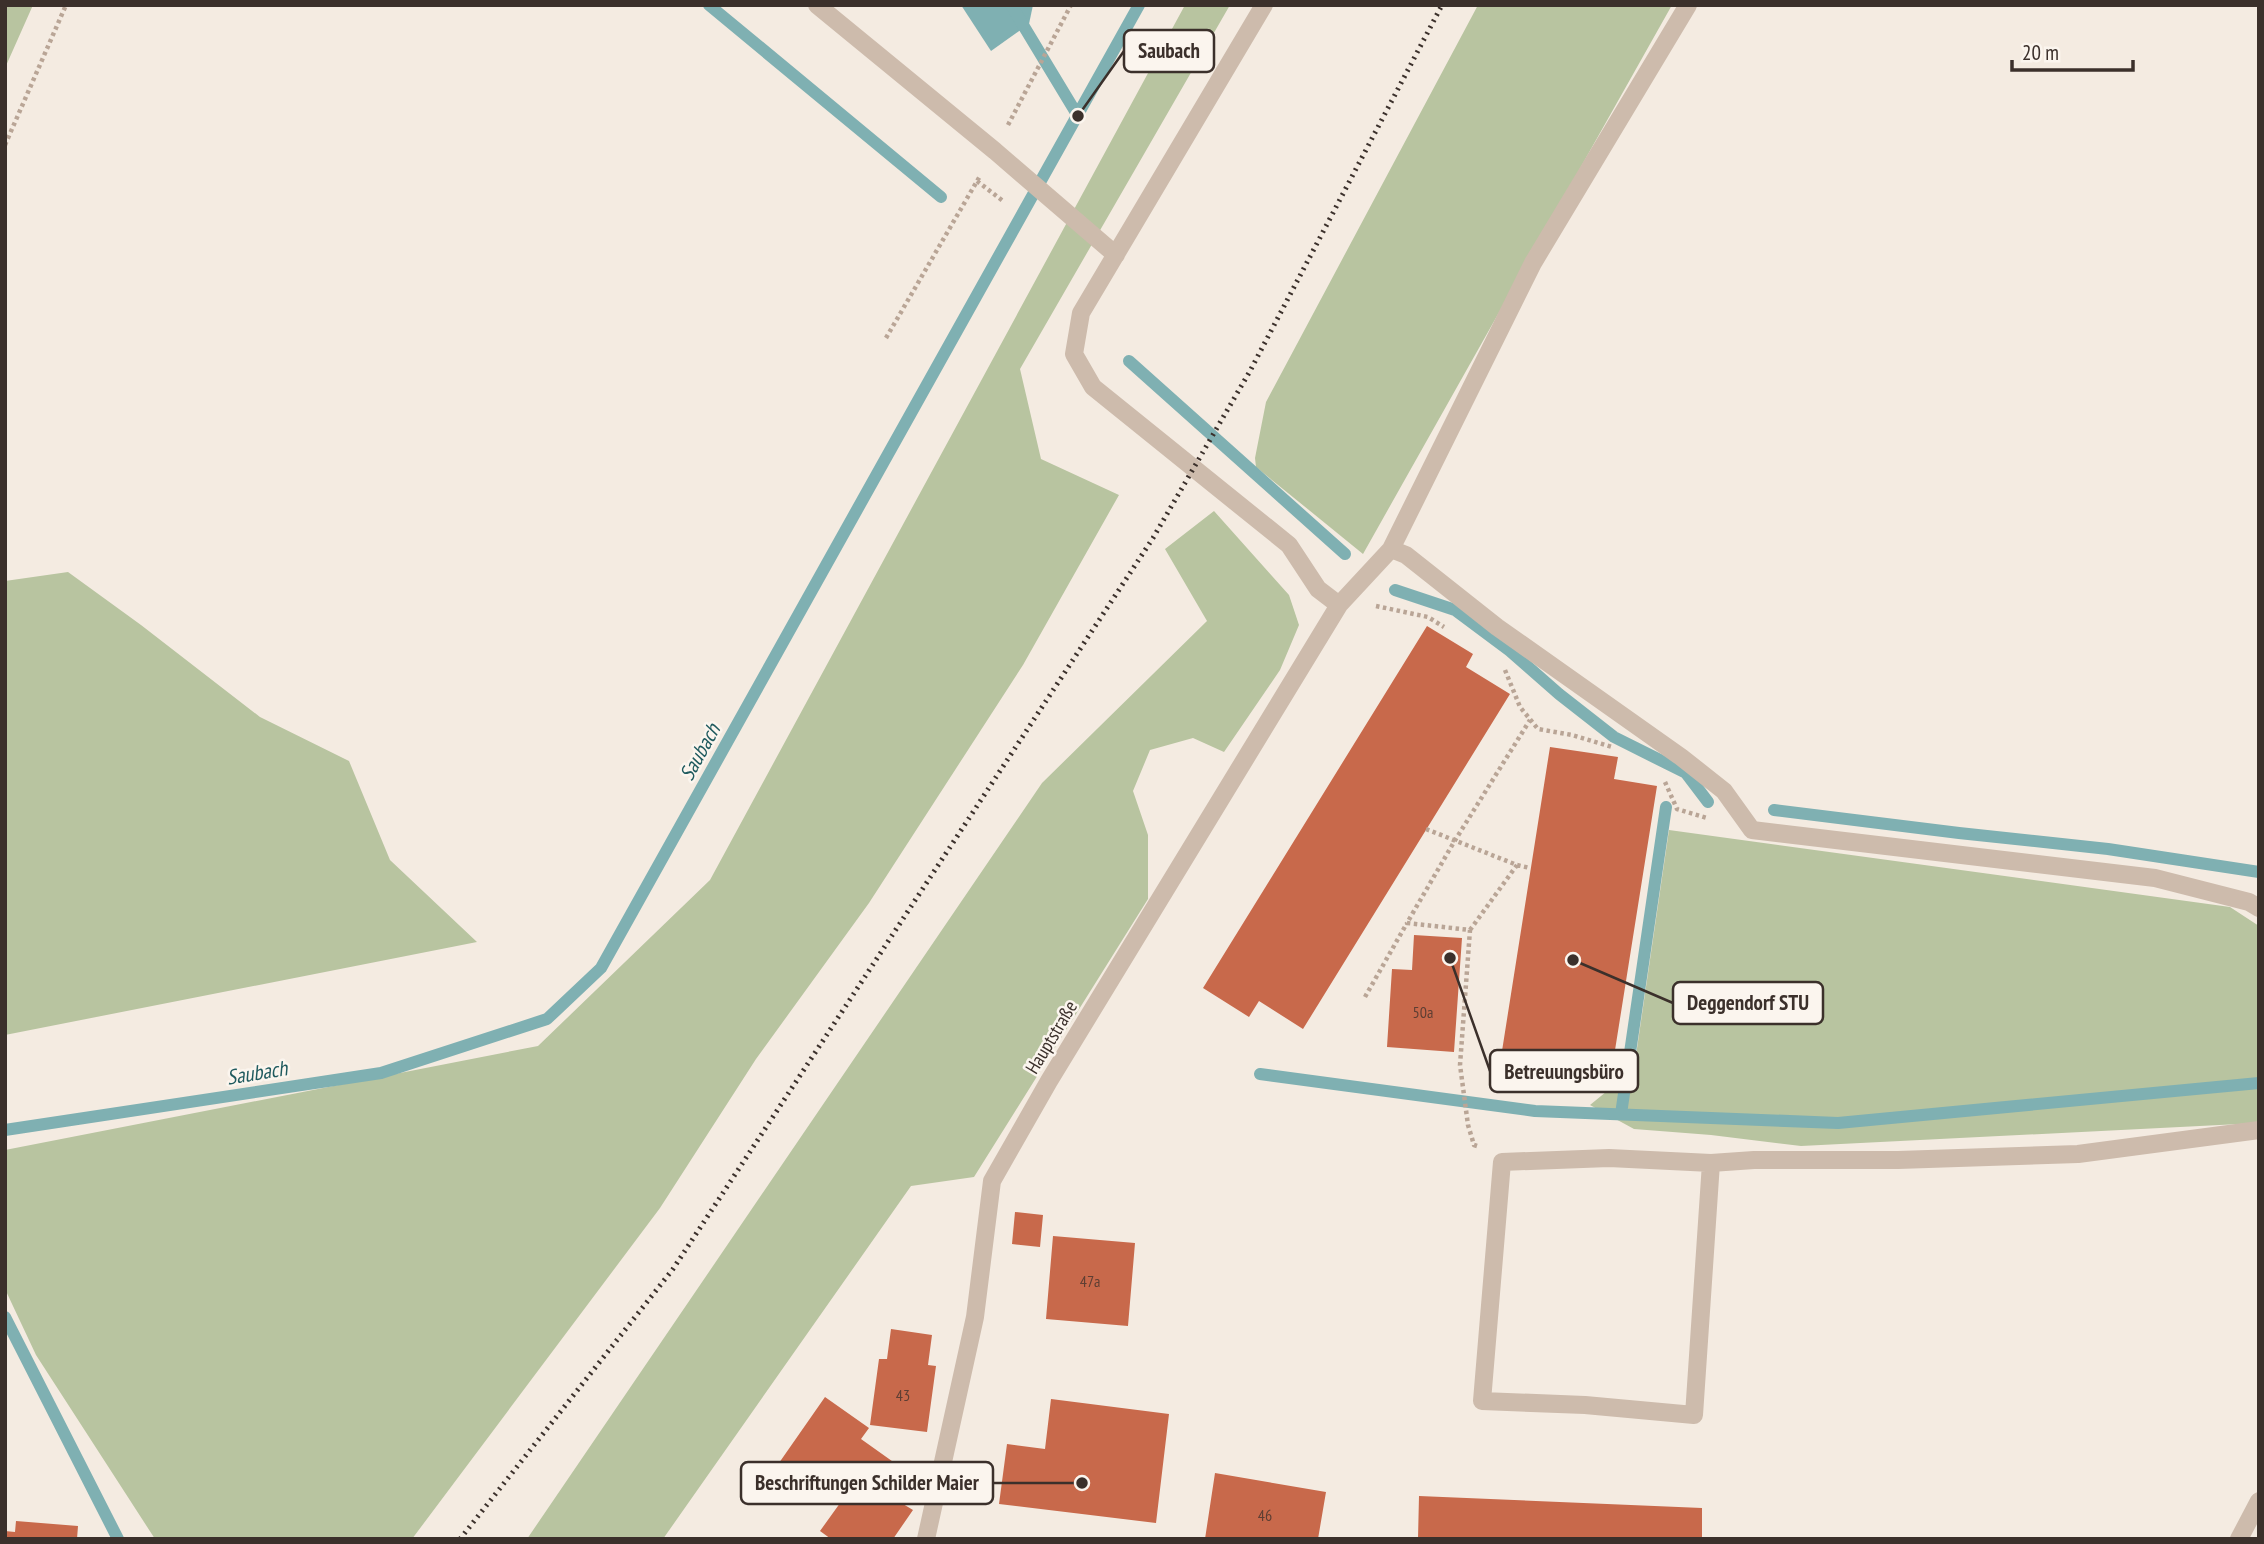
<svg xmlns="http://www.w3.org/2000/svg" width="2264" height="1544" viewBox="0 0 2264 1544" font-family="'PT Sans Narrow',sans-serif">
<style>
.green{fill:#b8c4a0}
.water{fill:#7fb0b2}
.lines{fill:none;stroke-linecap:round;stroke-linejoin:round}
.stream{stroke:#7fb0b2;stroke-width:12}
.building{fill:#c8694b}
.path{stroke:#b9a596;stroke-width:4.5;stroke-dasharray:3.5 3.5;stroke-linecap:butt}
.minor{stroke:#cdbbac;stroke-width:18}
.rail{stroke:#3b302b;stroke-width:5;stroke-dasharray:2 5;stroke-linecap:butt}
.labels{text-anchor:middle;stroke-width:5;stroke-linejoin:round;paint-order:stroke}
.number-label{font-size:16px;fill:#5e3e33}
.street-label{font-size:19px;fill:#3b302b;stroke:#fbf5ee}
.water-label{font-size:21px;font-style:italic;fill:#1f5a5e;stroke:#fbf5ee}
.leader{fill:none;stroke:#3b302b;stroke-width:2.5}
.callout-dot{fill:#3b302b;stroke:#fbf5ee;stroke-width:2.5}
.callout{fill:#fbf5ee;stroke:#3b302b;stroke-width:2.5}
.callout-label{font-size:21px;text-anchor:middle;font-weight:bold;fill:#3b302b}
</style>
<rect width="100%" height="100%" fill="#f4ebe1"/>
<!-- green -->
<path class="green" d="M7,5H33L5,68V9Z
M1185,5H1230L1020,369L1041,459L1119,495L1023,665L869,903L756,1059L660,1208L412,1539H155L36,1355L5,1289V1150L538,1046L710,880Z
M1478,5H1672L1363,554L1256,467L1255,458L1266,402Z
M1214,511L1289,595L1299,625L1280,670L1224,752L1193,738L1150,750L1133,791L1148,835V899L974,1177L911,1186L663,1539H527L1042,783L1207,621L1165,549Z
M68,572L141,625L260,717L349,761L390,860L477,942L5,1035V581Z
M1669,830L2230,907L2259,926V1123L1801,1146L1711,1135L1634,1129L1590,1105L1634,1069Z"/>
<!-- water -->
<path class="water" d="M961,5H1033L1029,24L991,51Z"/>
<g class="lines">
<!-- stream -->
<path class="stream" d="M709,5L941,197
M1011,5L1078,116
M1129,361L1345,554
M1395,590L1455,610L1510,651L1559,694L1614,737L1686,773L1708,802
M1774,810L1959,833L2108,849L2259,872
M1260,1074L1535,1111L1838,1123L2259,1083
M1621,1114L1666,807
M5,1130L381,1073L547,1019L601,968L1139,5
M5,1317L118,1539"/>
</g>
<!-- building -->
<path class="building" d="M1427,626L1473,654L1466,667L1510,694L1303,1029L1259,1001L1249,1017L1203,988Z
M1550,747L1618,757L1614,779L1657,786L1612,1069L1502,1051Z
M1414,935L1462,938L1454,1052L1387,1047L1392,969L1412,970Z
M1015,1212L1043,1215L1040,1247L1012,1244Z
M1053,1236L1135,1243L1128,1326L1046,1319Z
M891,1329L932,1335L928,1365L936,1366L927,1432L870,1425L879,1359H887Z
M825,1397L869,1428L861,1439L920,1481L903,1504L913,1510L893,1539H831L820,1531L848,1492L832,1480L816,1504L772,1473Z
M1051,1399L1169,1414L1156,1523L999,1504L1007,1444L1045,1449Z
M1215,1473L1326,1492L1318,1539H1205Z
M1419,1496L1702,1508V1539H1418Z
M16,1521L78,1526L77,1539H5V1531L15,1532Z"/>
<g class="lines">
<!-- path -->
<path class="path" d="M1008,125L1071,5
M5,145L66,5
M977,181L1003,201
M886,338L980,176
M1376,606L1428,617L1444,627
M1505,670L1520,707L1538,729L1572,735L1612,747
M1665,782L1677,809L1707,818
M1426,829L1517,865L1530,868
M1470,930L1517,865
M1365,997L1407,923
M1477,1146L1474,1145L1468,1125L1460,1065L1470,930L1407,923L1454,842L1530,720"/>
<!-- minor -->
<path class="minor" d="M817,5L995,151L1116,255
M1264,5L1081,313L1074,354L1093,387L1289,545L1318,589L1339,605
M1391,549L1406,555L1497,627L1681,757L1724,791L1752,830L2155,878L2249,902L2259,908
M1711,1163L1694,1415L1585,1405L1482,1401L1502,1162L1609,1158L1711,1163L1754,1160H1898L2078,1154L2259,1130
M926,1539L975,1317L992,1181L1049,1081L1339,605L1391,549L1533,263L1688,5
M2239,1539L2259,1501"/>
<!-- rail -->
<path class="rail" d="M460,1539L673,1269L1153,538L1250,371L1442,5"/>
</g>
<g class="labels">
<!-- number labels -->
<g class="number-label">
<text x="1423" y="1018">50a</text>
<text x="1090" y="1287">47a</text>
<text x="903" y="1401">43</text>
<text x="1265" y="1521">46</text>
</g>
<!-- street labels -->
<g class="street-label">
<text transform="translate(1051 1037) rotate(-59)" y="7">Hauptstraße</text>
</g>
<!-- water labels -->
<g class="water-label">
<text transform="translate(700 752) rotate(-61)" y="7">Saubach</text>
<text transform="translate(257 1073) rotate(-9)" y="7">Saubach</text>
</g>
</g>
<!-- callouts -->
<path class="leader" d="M1078 116L1124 51M1573 960L1673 1003M1450 958L1490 1071M1082 1483L993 1483"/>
<g class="callout-dot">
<circle cx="1078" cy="116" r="7"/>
<circle cx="1573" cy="960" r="7"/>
<circle cx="1450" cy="958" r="7"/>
<circle cx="1082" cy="1483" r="7"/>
</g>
<g class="callout">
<rect x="1124" y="30" width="90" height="42" rx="7"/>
<rect x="1673" y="982" width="150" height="42" rx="7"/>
<rect x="1490" y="1050" width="148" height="42" rx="7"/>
<rect x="741" y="1462" width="252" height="42" rx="7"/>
</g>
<g class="callout-label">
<text x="1169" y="58">Saubach</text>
<text x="1748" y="1010">Deggendorf STU</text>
<text x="1564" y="1079">Betreuungsbüro</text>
<text x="867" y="1490">Beschriftungen Schilder Maier</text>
</g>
<!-- border -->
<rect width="2264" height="1544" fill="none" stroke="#3b302b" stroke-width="14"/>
<!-- scale -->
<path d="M2012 60v10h121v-10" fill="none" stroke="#3b302b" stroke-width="3.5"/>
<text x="2022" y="60" font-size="21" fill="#3b302b" stroke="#fbf5ee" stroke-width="5" paint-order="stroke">20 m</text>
</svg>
